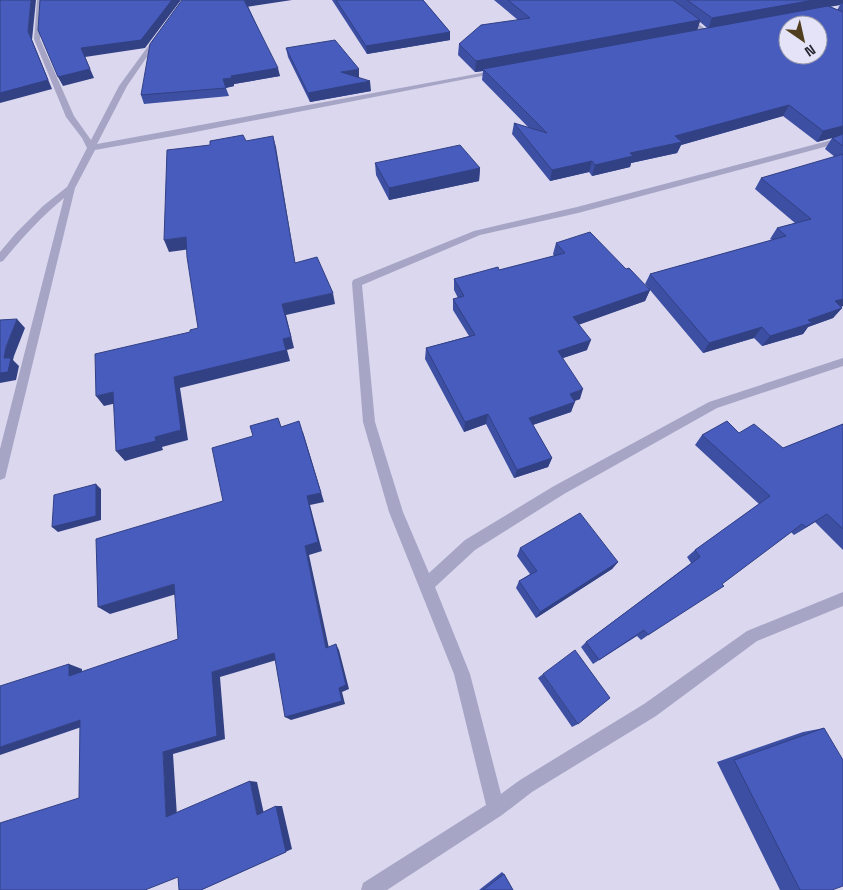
<svg xmlns="http://www.w3.org/2000/svg" width="843" height="890" viewBox="0 0 843 890" font-family="'Space Grotesk',sans-serif">
<style>
.lines{fill:none;stroke-linecap:round;stroke-linejoin:round}
.minor{fill:#a6a5c5;fill-rule:evenodd}
.wall{fill:#3d4fa3;fill-rule:evenodd}
.shaded-wall{fill:#324084}
.building{fill:#475cbd;stroke:#324084;fill-rule:evenodd}
</style>
<rect width="100%" height="100%" fill="#dad7ef"/>
<g class="lines">
<!-- minor -->
<path class="minor" d="M37,0H43L40,39L74,116L91,140L119,86L157,34L162,35L127,86L97,144L498,70L502,72L190,133L95,150L75,188L6,474L5,478L0,480V449L64,198C41,217 22,238 3,261L0,262V252L16,233L43,206L67,187L87,148L82,138L66,117L34,39Z
M660,0H667L708,31L717,29L720,31L705,34Z
M843,137V142L578,213L480,235L362,285L375,422L403,512L429,573L465,540L554,486L709,402L843,358V366L717,408L564,494L475,550L435,587L470,674L501,794L520,780L644,704L747,631L843,592V606L757,641L656,716L532,792L502,815L387,890H361L363,883L486,805L454,674L389,512L363,422L352,283L353,280L474,231L577,207Z"/>
</g>
<!-- wall -->
<path class="wall" d="M332,0H423L450,32V40L367,54Z
M494,0H843V306L841,307L842,308L833,318L808,327L803,334L762,346L754,338L703,353L645,284L650,274L772,240L770,239L777,228L795,223L755,189L761,178L835,157L825,149L832,138L817,142L783,116L681,145L677,153L631,163L630,167L592,176L589,172L550,181L512,134L514,123L529,128L482,80L483,71L475,72L458,55L459,44L518,20ZM840,5L837,10L830,6ZM700,22L706,27L707,28L697,30Z
M248,6L280,76L234,84V86L226,88L229,96L144,104L141,95Z
M286,48L359,78L371,91L310,102L288,57Z
M375,163L480,168L479,181L389,200L376,175Z
M556,243L626,269L650,290L645,301L579,324L587,350L563,358L580,399L574,401L571,412L533,425L552,458L548,467L514,478L486,424L464,432L425,359L426,348L469,336L453,310V299L458,298L454,290V279L499,270L554,256L553,254Z
M843,424V550L815,522L794,535L791,532L722,584L641,640L637,636L593,664L581,647L586,642L691,563L687,557L695,550L759,504L695,445L702,435L739,433L783,448Z
M520,548L618,562L612,569L536,618L516,588L519,581L530,574L517,556Z
M543,674L578,724L572,727L538,678Z
M824,728L832,890H780L717,762L803,732Z
M502,872L504,874L513,890H479Z"/>
<!-- shaded-wall -->
<path class="shaded-wall" d="M31,0H36L32,40L52,89L0,103V93L28,31Z
M172,0H181L145,48L85,57L94,78L63,86L58,77L81,48Z
M244,0H292L246,7Z
M814,0H843V4L841,3L840,5L708,29L712,18Z
M700,20L697,31L483,69V71L475,72L476,61Z
M450,32V40L367,54L366,46Z
M278,68L280,76L234,84V86L225,88L223,79L231,76Z
M359,69V79L341,72Z
M370,81L371,91L310,102L308,93Z
M789,105L783,116L681,145L677,153L631,163L630,167L592,176L595,165L675,136Z
M843,126V136L832,138L817,142L823,131Z
M273,136L276,147L297,274L295,263Z
M592,161L589,172L550,181L552,170Z
M480,168L479,181L389,200V188Z
M186,237L191,249L169,252L164,240Z
M650,290L645,301L570,328L573,317Z
M333,293L335,304L286,315L294,348L287,350L290,361L180,388L188,440L162,447L163,450L125,461L116,451L155,437L174,377L283,339L282,304Z
M843,299V306L826,312L835,301Z
M842,308L833,318L808,327L803,334L762,346L770,336L808,320Z
M17,319L25,328L14,356L13,360L19,366L16,380L0,383V373L6,347Z
M762,327L754,338L703,353L709,343Z
M591,340L587,350L554,361L558,351Z
M583,389L580,399L566,404L570,394Z
M113,392L121,402L104,406L96,396Z
M575,402L571,412L526,427L529,418Z
M488,414L486,424L464,432L465,422Z
M303,432L324,502L310,505L322,551L309,555L330,653L326,648L305,546L307,496Z
M552,458L548,467L514,478L517,470Z
M96,484L101,489V520L58,532L52,527Z
M827,514L815,522L794,535L806,527Z
M618,562L612,569L536,618L540,612Z
M174,584L183,592L110,614L98,607Z
M336,644L339,650L349,689L342,692L345,704L291,720L285,717L339,688Z
M274,653L280,659L220,677L225,739L173,754L177,816L166,817L163,752L212,672Z
M69,664L82,669V680L69,676Z
M80,720L93,723L0,755V747Z
M250,781L257,782L264,814L257,815Z
M276,806H282L292,849L201,890Z"/>
<!-- building -->
<path class="building" d="M0,0H31L28,31L48,80L0,93Z
M40,0H172L141,40L81,48L90,69L58,77L38,30Z
M182,0H244L278,68L231,76L232,78L223,79L226,88L141,95L150,44Z
M336,0H423L450,32L366,46Z
M508,0H673L700,20L476,61L459,44L481,25L530,18Z
M687,0H814L712,18Z
M828,6L843,12V126L823,131L789,105L675,136L682,142L630,153L633,156L595,165L592,161L552,170L514,123L547,133L483,69ZM788,25H818V55H788Z
M335,40L359,69L341,72L370,81L308,93L286,48Z
M843,134V146L832,138Z
M243,135L246,141L273,136L295,263L317,257L333,293L282,304L291,337L283,339L286,350L174,377L181,430L155,437L156,441L116,451L113,392L96,396L95,354L190,332V330L198,328L187,257L186,237L164,240L167,150L210,145V141Z
M460,145L480,168L389,188L375,163Z
M843,154V299L835,301L842,308L808,320L812,323L770,336L762,327L709,343L650,274L786,236L777,228L811,219L761,178Z
M590,232L626,269L629,268L650,290L573,317L591,340L558,351L583,389L570,394L575,402L529,418L552,458L517,470L488,414L465,422L426,348L475,335L453,299L464,296L454,279L498,267L499,270L565,253L556,243Z
M17,319L6,347L4,358H11L8,372L0,373V320Z
M278,418L281,427L299,421L321,493L307,496L318,542L305,546L326,648L336,644L346,685L339,688L342,701L285,717L274,653L212,672L217,736L163,752L166,817L250,781L257,815L276,806L286,852L201,890H179L178,877L145,890H0V823L79,798L80,720L0,747V686L69,664V676L178,639L174,584L98,607L96,539L223,501L212,448L253,436L250,426Z
M727,421L739,433L754,424L783,448L843,424V529L827,514L806,527L802,524L722,584L724,586L648,635L644,630L599,660L586,642L700,557L695,550L770,496L702,435Z
M96,484V516L52,527L54,495Z
M580,513L618,562L540,612L519,581L537,571L520,548Z
M575,650L610,698L578,724L543,674Z
M824,728L843,760V886L832,890H800L734,760Z
M504,874L513,890H483Z"/>
<!-- north arrow -->
<g transform="translate(803 40) rotate(146)"><circle r="24" fill="#e5e3f7" stroke="#9898a8"/>
<path d="M0-4L9 19L0 12L-9 19Z" fill="#503e1e"/>
<text y="-8" font-size="14" font-weight="bold" text-anchor="middle" fill="#252732">N</text>
</g>
</svg>
